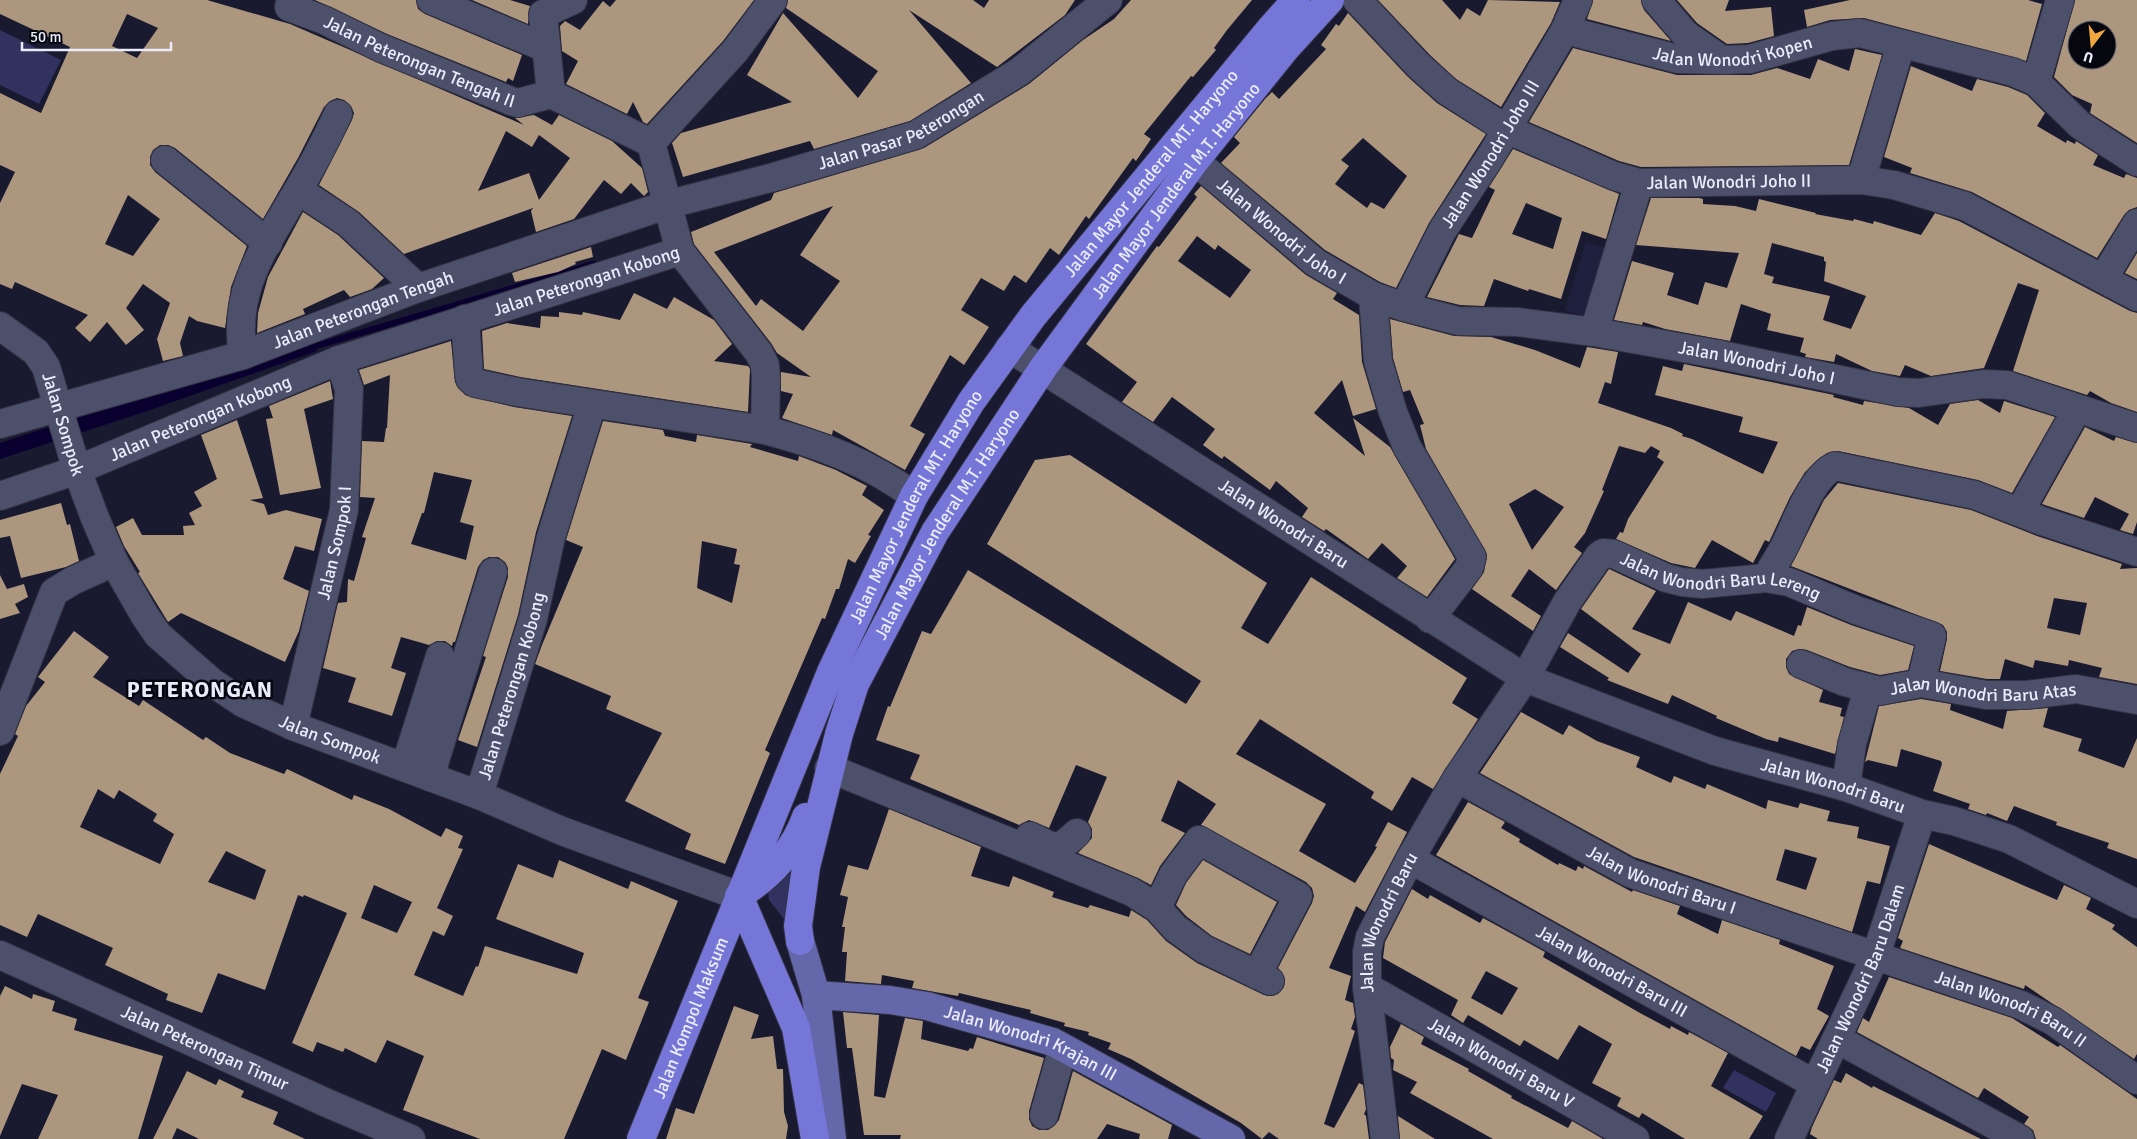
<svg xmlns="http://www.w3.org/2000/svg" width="2137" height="1139" viewBox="0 0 2137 1139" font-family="Signika,sans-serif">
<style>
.built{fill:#1f203d}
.green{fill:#31325f}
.water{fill:#090030}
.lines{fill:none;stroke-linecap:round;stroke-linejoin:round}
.stream{stroke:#090030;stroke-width:6}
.building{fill:#ac977e;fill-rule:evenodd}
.minor-casing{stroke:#333245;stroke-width:30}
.major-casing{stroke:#333245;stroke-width:30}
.highway-casing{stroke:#333245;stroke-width:30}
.minor{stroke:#4d506a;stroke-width:28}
.major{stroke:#6567ab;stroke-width:28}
.highway{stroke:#7576d7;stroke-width:28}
.labels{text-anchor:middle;stroke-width:5;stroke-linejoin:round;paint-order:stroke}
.street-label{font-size:18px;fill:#eaecfc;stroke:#06060f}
.district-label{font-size:22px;font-weight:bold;letter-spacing:1px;fill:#eaecfc;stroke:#06060f}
</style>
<rect width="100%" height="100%" fill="#191930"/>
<!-- built -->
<path class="built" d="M1586,242L1611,249L1591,318L1565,310Z"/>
<!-- green -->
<path class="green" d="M0,30L61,60L39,104L0,85Z
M797,861L788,924L769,900L768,890Z
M1734,1070L1776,1093L1766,1112L1723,1088Z"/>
<!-- water -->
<path class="water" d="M316,340L317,351L147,411L0,459V443Z"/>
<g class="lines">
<!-- stream -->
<path class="stream" d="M309,348L594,264"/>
</g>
<!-- building -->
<path class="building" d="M0,0H207L290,24L524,125L515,118L534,115L552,125L559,115L612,141L642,168L648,192L644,196L631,183L621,194L604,180L574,219L536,232L531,211L533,208L404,254L359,212L319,185L352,120L354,113L351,106L344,100L337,98L330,101L324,107L298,158L263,219L175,148L168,145H160L153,150L150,157V165L155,172L247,246L231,287L225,328L197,321L189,316L180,343L183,356L163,361L157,339L170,303L143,284L126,308L144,330L126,345L107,322L90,342L75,328L88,315L15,282L12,289L0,284V203L15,172L0,165V93L41,113L70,47L0,14ZM127,14L158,28L137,58L112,46ZM506,131L532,147L539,135L570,158L539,200L529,173L478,191ZM128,195L160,219L133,256L105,244Z
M315,0H416L418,9L425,14L522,55L513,81L508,78L506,82L387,34Z
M472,0H510L530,6L528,24Z
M616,0H754L723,41L647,124L643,122L633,102L627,114L566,84L578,61L562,51L560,26L565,21L580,30L603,1L610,7Z
M788,0H973L984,8L989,0H1075L1065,15L997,67L909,10L971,83L910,121L814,149L810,141L683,177L672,143L681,133L792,102L747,75L783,13L858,98L878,71L786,8Z
M1131,0H1252L1227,30L1214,48L1216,50L1193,77L1191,76L1144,134L1151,139L1136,161L1133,158L1089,219L1086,216L1059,255L1050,248L1026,283L1014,275L1004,291L981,278L961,310L989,327L964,365L950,355L910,426L925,434L905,470L833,430L832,435L782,418L793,394L781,391V372L811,377L777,353L771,343L694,244L691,232L771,200L774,193L924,148L1029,84L1083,40L1114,19ZM833,206L800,255L840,281L803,331L761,299L756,306L714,252Z
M1378,0H1442L1460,20L1467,8L1480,16L1488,0L1560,2L1551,23L1501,107L1456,79L1430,55Z
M1593,0H1641L1644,10L1671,41L1587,19Z
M1677,0H1729L1725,11L1771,7L1774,36L1748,43L1727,44L1697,23Z
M1850,0H2028L2042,4L2026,61L1864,18L1830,20L1807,27L1804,10Z
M2075,0H2137V143L2090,113L2092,104L2072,95L2054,77ZM2077,30H2107V60H2077Z
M1348,13L1408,77L1437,103L1486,134L1429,223L1396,288L1380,282L1325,250L1221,163L1240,143L1234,137L1265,99L1272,92L1279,99L1326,49L1321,45L1336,24L1339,26ZM1363,138L1407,176L1384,209L1371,202L1367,208L1335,184L1349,166L1341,160Z
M1573,48L1677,75H1751L1777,68L1810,79L1818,59L1849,71L1855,49L1882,55L1849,165L1641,167L1619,161L1529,122Z
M1911,66L1972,91L1977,79L2008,87L2027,95L2045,113L2037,126L2066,143L2067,140L2075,144L2076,141L2098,155L2093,165L2124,178L2126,174L2137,178V207L2129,210L2124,215L2097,258L1972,192L1910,173L1912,168L1884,157Z
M1513,149L1619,194L1606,239L1582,231L1561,299L1529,289L1528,291L1494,279L1484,306L1460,305L1427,297L1459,234L1472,238L1495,190L1489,187ZM1526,203L1562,218L1553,249L1512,234Z
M1201,186L1306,275L1337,293L1333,299L1359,315L1362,362L1376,409L1353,416L1342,380L1314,413L1365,456L1353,418L1390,447L1455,559L1427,597L1397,578L1407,566L1382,543L1368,559L1326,529L1324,531L1302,517L1308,508L1276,481L1270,490L1224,456L1222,459L1203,445L1215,429L1172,397L1153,422L1122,402L1137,382L1086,344L1157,246L1159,247L1197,197L1194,194ZM1197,236L1215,250L1218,245L1251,270L1230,298L1178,261Z
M1651,198H1699L1703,199V204L1735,206L1756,211L1759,199L1816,213L1815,214L1853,221L1854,219L1873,224L1874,221L1921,235L1935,213L1959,221L2130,311L2137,313V412L2111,403L2090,391L2087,395L2013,371L2039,290L2018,283L1984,368L1931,376L1905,365L1900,376L1872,371L1836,354L1834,362L1805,357L1806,354L1800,352L1804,338L1767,330L1771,314L1741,304L1730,341L1665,329L1643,322L1642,325L1614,320L1632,261L1674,273L1667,295L1698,305L1705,282L1727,288L1739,253L1636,245ZM1772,243L1824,257V261L1826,262L1824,281L1866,296L1851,329L1823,320L1830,296L1772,283L1774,277L1764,274Z
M303,212L338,235L384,278L372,289L350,297L344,290L303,309L305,314L257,333L258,313L268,277Z
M591,247L593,257L575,262L576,264L558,272L515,282L512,273Z
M2137,253V279L2125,273Z
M634,293L667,309L674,297L714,320L732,344L714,361L748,366L750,369L748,412L520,377L484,369L482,331L507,323L540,328L541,316L559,317V312L582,315L583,312L620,320Z
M1390,319L1454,336L1491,337L1535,350L1580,368L1587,347L1618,352L1611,384L1605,382L1598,403L1671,428L1683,434L1682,436L1692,439L1763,474L1778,442L1739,432L1743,417L1655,395L1663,366L1682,371L1684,364L1834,395L1833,397L1863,405L1864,401L1909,408L1938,425L1950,404L1978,400L2000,413L2004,401L2055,417L2012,493L1978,480L1838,451L1827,453L1805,472L1790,497L1769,542L1765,540L1753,563L1712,540L1695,568L1671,563L1616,539L1620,532L1623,533L1628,519L1664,462L1657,457L1660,451L1651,446L1645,453L1619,446L1602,490L1604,491L1585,533L1574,547L1582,553L1556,590L1529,569L1511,596L1541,616L1533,631L1472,589L1484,572L1487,555L1426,449L1420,425L1424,424L1410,390L1403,392L1393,358ZM1535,489L1564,507L1532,550L1509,504Z
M451,341L455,382L465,395L514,407L572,416L536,532L518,615L477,747L458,740L486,657L483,656L508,577V568L505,562L498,557H489L483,560L478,567L455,642H453L452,646L445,641H437L429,645L401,637L391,668L406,673L392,716L348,702L356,678L323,668L338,603L347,602L348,579L354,581L366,538L362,537L375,498L360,497L362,441L384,442L386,428H387L390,375L364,385L359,370ZM434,472L472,480L460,522L474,526L466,560L411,544L422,513H424Z
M330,381L333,399L304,409L321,488L280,495L266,419L273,418L269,406Z
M237,420L263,498L250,500L264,504L268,515L286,510L322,519L314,551L295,546L283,579L309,591L299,631L285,662L181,613L168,622L138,573L140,572L124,546L116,527L133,518L142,535H184L183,526L195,525L189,513L202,506L194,492L217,479L201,435Z
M603,421L663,430L665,436L696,442L697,435L752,444L750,447L798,461L799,456L836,470L867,486L862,495L884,510L868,535L871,536L855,563L848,559L839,589H836L825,619L822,618L765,750L770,753L725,864L685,849L691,834L625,801L662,733L606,709L611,696L535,664L542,645L583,547L566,540ZM702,541L737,549L734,564L740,565L732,603L697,588Z
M2085,427L2114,441L2116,437L2137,443V522L2133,534L2120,530L2129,514L2095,497L2084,518L2042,504Z
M1070,455L1267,583L1241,628L1268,644L1311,577L1467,678L1452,703L1478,719L1433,789L1412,777L1392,811L1371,798L1374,792L1260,719L1236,754L1326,804L1299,851L1355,883L1377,847L1375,846L1388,822L1407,832L1365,912L1356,906L1329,968L1351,976L1345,1000L1353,1003L1355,1017L1351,1029L1355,1031L1324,1124L1334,1128L1359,1083L1363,1085L1366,1109L1364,1114L1366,1116L1369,1139H1279L1269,1132L1262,1139L1241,1123L1131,1059L1108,1049L1111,1043L1088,1035L1089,1032L1064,1026L1065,1023L1030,1013L1031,1010L959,993L958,996L912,988L914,981L882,975L881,984L845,981L847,952H842L845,927H842L848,897L840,895L848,865L868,870L889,809L981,847L971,876L1009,887L1013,876L1054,892L1052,897L1088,908L1090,905L1129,917L1131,910L1147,920L1166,941L1197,963L1264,995L1272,996L1278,994L1284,987L1285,979L1278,968L1312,903L1314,896L1312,888L1306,882L1201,825L1216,804L1178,780L1161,821L1185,833L1160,866L1151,885L1138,878L1078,853L1092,838V829L1088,822L1107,777L1076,765L1049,828L1029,820L1019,825L910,779L920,755L876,740L888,706L890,707L922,631L931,634L968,570L1186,704L1201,681L987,544L1035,460Z
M1838,483L1971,510L2037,536L2122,564L2120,569L2137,568V684L2099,677L2102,668L2069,660L2068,666L2035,660L2033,668L2005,659L2000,679H1987L1940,671L1947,639V632L1943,625L1791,566L1824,500ZM2054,598L2087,603L2080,635L2047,628Z
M61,503L67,525L70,524L79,561L66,567L21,578L10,536L0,538V520Z
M1609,569L1656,591L1632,629L1670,644L1688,602L1731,621L1736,611L1794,636L1798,625L1801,626L1807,607L1851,625L1914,646L1908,670L1880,675L1850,667L1807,650L1799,649L1792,651L1786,659V667L1789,674L1823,690L1819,702L1842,708L1840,716L1844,717L1835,754L1779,737L1778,742L1766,739L1716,718L1717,716L1672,695L1668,704L1607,680L1609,678L1560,647L1568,633L1628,673L1641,654L1581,609Z
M0,575L7,589L24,584L28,597L15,604L20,613L0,619Z
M74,631L109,657L93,677L139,706L143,700L203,740L206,737L230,753L284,774L287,769L352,800L354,795L389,809L441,837L446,828L463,836L458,848L463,849L437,908L453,916L444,936L433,931L414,975L463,996L476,966L478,967L485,946L577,974L584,953L496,919L518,864L553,878L559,860L628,889L631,881L678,901L638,998L649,1002L626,1060L602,1049L564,1139H480L403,1110L424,1056L387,1040L376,1063L345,1048L343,1052L317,1042L313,1052L292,1043L347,913L304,895L303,897L298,895L265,990L218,973L202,1013L166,1000L168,994L105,965L113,948L38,914L27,937L0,925V774L18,736L15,734L26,706L45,682L38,677ZM98,789L114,799L119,790L157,814L153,821L174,834L160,864L80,827ZM226,851L266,870L255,900L208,882ZM374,885L412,902L397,933L361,918Z
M1921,699L1951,704L1950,710L2003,729L2007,711L2048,708L2043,727L2082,739L2078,751L2124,768L2137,738V859L2107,848L2109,843L2056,825L2057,822L2014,806L2007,821L1987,813L1986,815L1968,809L1970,804L1933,791L1942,764L1941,761L1901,749L1897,767L1868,760L1865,762L1879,706Z
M1521,712L1563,735L1569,725L1597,741L1640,757L1636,767L1671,783L1674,776L1705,789L1707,784L1766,809L1768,800L1798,808L1800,803L1830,811L1827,821L1859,827L1857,838L1890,846L1880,884L1867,881L1852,932L1634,857L1480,773ZM1785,849L1817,858L1806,890L1776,880Z
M1468,802L1505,822L1501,828L1520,839L1519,842L1558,865L1559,863L1576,871L1578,866L1583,869L1584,866L1632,892L1633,890L1680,906L1677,914L1718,934L1722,920L1780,940L1779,944L1834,966L1817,1009L1829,1016L1810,1050L1801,1046L1796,1056L1436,855Z
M1929,844L2057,900L2064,885L2091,898L2086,909L2115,925L2112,929L2137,947V1054L2134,1059L2025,985L2024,989L1900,948L1903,941L1898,938Z
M1203,860L1277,902L1250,954L1212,936L1186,916L1176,905L1186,883Z
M1412,889L1428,899L1430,895L1480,923L1483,918L1545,952L1543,957L1640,1013L1670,1029L1671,1026L1688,1035L1689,1032L1728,1053L1711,1086L1763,1116L1749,1139H1685L1642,1113L1639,1118L1617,1106L1621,1098L1592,1083L1612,1044L1579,1025L1558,1060L1524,1040L1520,1046L1468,1015L1463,1023L1451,1015L1458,1000L1383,958L1385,942ZM1486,971L1518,988L1502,1015L1471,998Z
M1889,977L2012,1018L2058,1047L2060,1045L2137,1099V1139H2036L2033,1130L2024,1124L2029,1117L1984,1088L1978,1098L1857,1032L1863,1018L1869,1022Z
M5,986L32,999L33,994L55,1001L52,1011L77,1019L74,1030L163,1056L138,1139H38L58,1095L22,1084L0,1136V996Z
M734,1006L759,1015L751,1039L773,1036L777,1069H783L784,1112L788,1126L786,1139H666L676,1108L694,1114Z
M843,1012L879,1015L874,1096L885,1098L905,1018L923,1021L921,1039L968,1051L970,1048L973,1049L977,1037L1044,1058L1029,1111V1119L1032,1126L1039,1130H1048L1054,1126L1059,1120L1073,1071L1172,1125L1168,1139H1139L1140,1134L1107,1124L1097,1139H900L901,1135H864L852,1048H847Z
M1401,1024L1424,1037L1421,1044L1469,1069L1468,1071L1512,1096L1511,1098L1568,1128L1572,1121L1603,1139H1493L1410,1093L1417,1082L1393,1070L1394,1060L1391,1058L1390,1047Z
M187,1071L216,1085L219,1079L244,1091L241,1097L278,1112L273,1124L305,1139H199L177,1128L172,1139H153Z
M1846,1073L1872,1088L1873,1086L1981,1139H1818L1810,1134L1812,1127L1834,1080L1841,1083Z
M1398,1116L1435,1139H1400Z"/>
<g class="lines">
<!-- minor casing -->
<g class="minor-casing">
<g id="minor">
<path id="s1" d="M291,0L289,7L324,20L381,48L511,101L518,103L551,94L651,143"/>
<path d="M431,0L546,48"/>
<path id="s2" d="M1357,0L1419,66L1447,91L1506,129L1614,176L1639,183L1861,180L1894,185L1965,206L2137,297"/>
<path d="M1656,0L1686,35L1722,60"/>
<path id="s3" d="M1565,30L1678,59L1722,60L1750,59L1832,36L1860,33L2013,72L2036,82L2080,125L2137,162"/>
<path d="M2036,82L2060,0"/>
<path d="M551,94L543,14L573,0"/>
<path d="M651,143L680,251L759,353L765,365L766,378L765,430"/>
<path d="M651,143L735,51L773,0"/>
<path d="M165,160L268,243"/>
<path id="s4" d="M1195,161L1316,263L1373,296L1404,307L1458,321L1517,322L1594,332L1717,354L1898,392L1919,393L1983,384L2007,385L2137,428"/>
<path d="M1861,180L1901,44"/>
<path d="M298,190L348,223L418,288"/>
<path d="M2109,269L2137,223"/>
<path d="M1373,296L1378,361L1393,412L1407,447L1472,557L1469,568L1430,619"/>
<path id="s5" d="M1404,307L1442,231L1491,156L1565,30L1578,0"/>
<path d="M465,319L469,374L470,379L475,383L517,392L765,430C818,444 869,462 914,496"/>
<path id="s6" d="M0,326L36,352L46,367L77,470L95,518L114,562L145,616L158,635L213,683L243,703L293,726L479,795L562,831L739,896"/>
<path d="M1594,332L1639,183"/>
<path id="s7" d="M1009,348L1525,678L1715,751L1846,787L1922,814L1954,821L2009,839L2137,904"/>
<path d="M243,355C232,291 264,248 295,195C311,169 325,142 338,114"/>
<path id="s8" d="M0,424L243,355L418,288L666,205L774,177L916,135L1019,72L1108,0"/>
<path id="s9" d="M0,496L77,470L339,360L680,251"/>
<path d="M2020,511L2077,409"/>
<path d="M1766,578C1771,569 1777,560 1782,551C1795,528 1810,477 1835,466L1975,495L2042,521L2137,552"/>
<path id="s10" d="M1801,664L1845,682L1880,691L1921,683L1986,695H2027L2076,689L2137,700"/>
<path id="s11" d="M293,726L344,510L349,389L339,360"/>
<path d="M0,731L54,592L74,580L114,562"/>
<path d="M405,767L440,656"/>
<path d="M829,768L1132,892L1157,908L1175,928L1204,949L1270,981"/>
<path d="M430,777L493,572"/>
<path id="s12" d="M1457,778L1630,873L2021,1005L2053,1021L2137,1080"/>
<path d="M1846,787L1852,744L1868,689"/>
<path id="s13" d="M479,795L533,619L551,537L592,404"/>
<path d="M1030,836C1055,847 1055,854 1077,833"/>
<path id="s14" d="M1410,859L1813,1083"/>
<path d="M1157,908L1173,875L1199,840L1298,896L1257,975"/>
<path id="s15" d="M0,955L327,1103L411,1139"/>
<path id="s16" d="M1367,987L1635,1139"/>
<path d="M1837,1039L2020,1139"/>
<path d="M1044,1115L1063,1048"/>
<path id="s17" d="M1385,1139L1367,987V952L1370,937L1410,859L1457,778L1525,678L1567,602L1599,556L1603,553L1614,554L1666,578L1682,582L1702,584L1766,578L1789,582L1856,610L1932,636L1921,683"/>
<path id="s18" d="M1789,1139L1876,955L1922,814"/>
</g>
</g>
<!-- major casing -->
<g class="major-casing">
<g id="major">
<path d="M800,941L816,995L832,1139"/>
<path id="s19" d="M816,995L890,1000L927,1006L1053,1042L1231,1139"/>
</g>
</g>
<!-- highway casing -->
<g class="highway-casing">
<g id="highway">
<path d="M744,892C772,875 795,848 806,817"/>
<path d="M739,896L796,1028L815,1139"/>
<path id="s20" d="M800,941L798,926L806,867L839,734L855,684L935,532L1043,368L1195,161L1287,47L1330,0"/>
<path id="s21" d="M641,1139L831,672L914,496L971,402L1033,316L1271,28L1296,0"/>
</g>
</g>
<!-- minor -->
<use href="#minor" class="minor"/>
<!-- major -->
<use href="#major" class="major"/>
<!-- highway -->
<use href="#highway" class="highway"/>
</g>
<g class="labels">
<!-- street labels -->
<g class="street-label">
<text dy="6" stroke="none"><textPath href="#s3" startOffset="172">Jalan Wonodri Kopen</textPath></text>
<text dy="6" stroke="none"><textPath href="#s1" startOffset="149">Jalan Peterongan Tengah II</textPath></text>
<text dy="6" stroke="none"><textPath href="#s8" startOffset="949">Jalan Pasar Peterongan</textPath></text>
<text dy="6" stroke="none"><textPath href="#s5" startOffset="176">Jalan Wonodri Joho III</textPath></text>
<text dy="6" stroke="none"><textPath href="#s21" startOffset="1100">Jalan Mayor Jenderal MT. Haryono</textPath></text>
<text dy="6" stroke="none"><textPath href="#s2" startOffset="432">Jalan Wonodri Joho II</textPath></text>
<text dy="6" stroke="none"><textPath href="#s20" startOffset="854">Jalan Mayor Jenderal M.T. Haryono</textPath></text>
<text dy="6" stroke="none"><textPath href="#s4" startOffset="112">Jalan Wonodri Joho I</textPath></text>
<text dy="6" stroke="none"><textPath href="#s9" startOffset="625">Jalan Peterongan Kobong</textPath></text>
<text dy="6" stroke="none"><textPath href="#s8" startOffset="381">Jalan Peterongan Tengah</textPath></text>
<text dy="6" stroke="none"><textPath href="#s4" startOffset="615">Jalan Wonodri Joho I</textPath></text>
<text dy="6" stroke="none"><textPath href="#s9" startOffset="215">Jalan Peterongan Kobong</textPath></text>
<text dy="6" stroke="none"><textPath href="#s6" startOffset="122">Jalan Sompok</textPath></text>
<text dy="6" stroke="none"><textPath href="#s21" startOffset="690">Jalan Mayor Jenderal MT. Haryono</textPath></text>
<text dy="6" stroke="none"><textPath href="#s20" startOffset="449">Jalan Mayor Jenderal M.T. Haryono</textPath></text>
<text dy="6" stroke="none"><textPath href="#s7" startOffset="326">Jalan Wonodri Baru</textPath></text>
<text dy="6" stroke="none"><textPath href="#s11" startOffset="188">Jalan Sompok I</textPath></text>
<text dy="6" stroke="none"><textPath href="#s17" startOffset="776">Jalan Wonodri Baru Lereng</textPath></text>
<text dy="6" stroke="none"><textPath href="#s13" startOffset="114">Jalan Peterongan Kobong</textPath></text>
<text dy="6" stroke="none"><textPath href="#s10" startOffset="188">Jalan Wonodri Baru Atas</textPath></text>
<text dy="6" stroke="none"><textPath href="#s6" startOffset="558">Jalan Sompok</textPath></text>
<text dy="6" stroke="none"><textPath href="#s7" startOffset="939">Jalan Wonodri Baru</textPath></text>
<text dy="6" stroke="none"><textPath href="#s12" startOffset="229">Jalan Wonodri Baru I</textPath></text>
<text dy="6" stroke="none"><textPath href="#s17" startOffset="222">Jalan Wonodri Baru</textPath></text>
<text dy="6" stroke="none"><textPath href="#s14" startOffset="231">Jalan Wonodri Baru III</textPath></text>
<text dy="6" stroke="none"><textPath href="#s18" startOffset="176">Jalan Wonodri Baru Dalam</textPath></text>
<text dy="6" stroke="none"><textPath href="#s12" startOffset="602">Jalan Wonodri Baru II</textPath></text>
<text dy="6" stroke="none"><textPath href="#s21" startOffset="131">Jalan Kompol Maksum</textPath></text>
<text dy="6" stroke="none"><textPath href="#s19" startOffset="222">Jalan Wonodri Krajan III</textPath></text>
<text dy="6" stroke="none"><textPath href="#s15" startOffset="225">Jalan Peterongan Timur</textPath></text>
<text dy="6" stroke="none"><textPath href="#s16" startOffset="154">Jalan Wonodri Baru V</textPath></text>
</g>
<!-- district labels -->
<g class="district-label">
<text x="200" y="697">PETERONGAN</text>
</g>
</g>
<!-- north arrow -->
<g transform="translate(2092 45) rotate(196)"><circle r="24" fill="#06060f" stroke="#61626e"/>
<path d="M0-4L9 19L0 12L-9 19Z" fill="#efa73e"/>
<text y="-8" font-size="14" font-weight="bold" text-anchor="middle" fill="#eaecfc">U</text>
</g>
<!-- scale -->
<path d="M22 42v8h149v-8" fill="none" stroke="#eaecfc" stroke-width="2.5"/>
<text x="30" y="42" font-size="15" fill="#eaecfc" stroke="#06060f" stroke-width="4" paint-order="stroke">50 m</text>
</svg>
